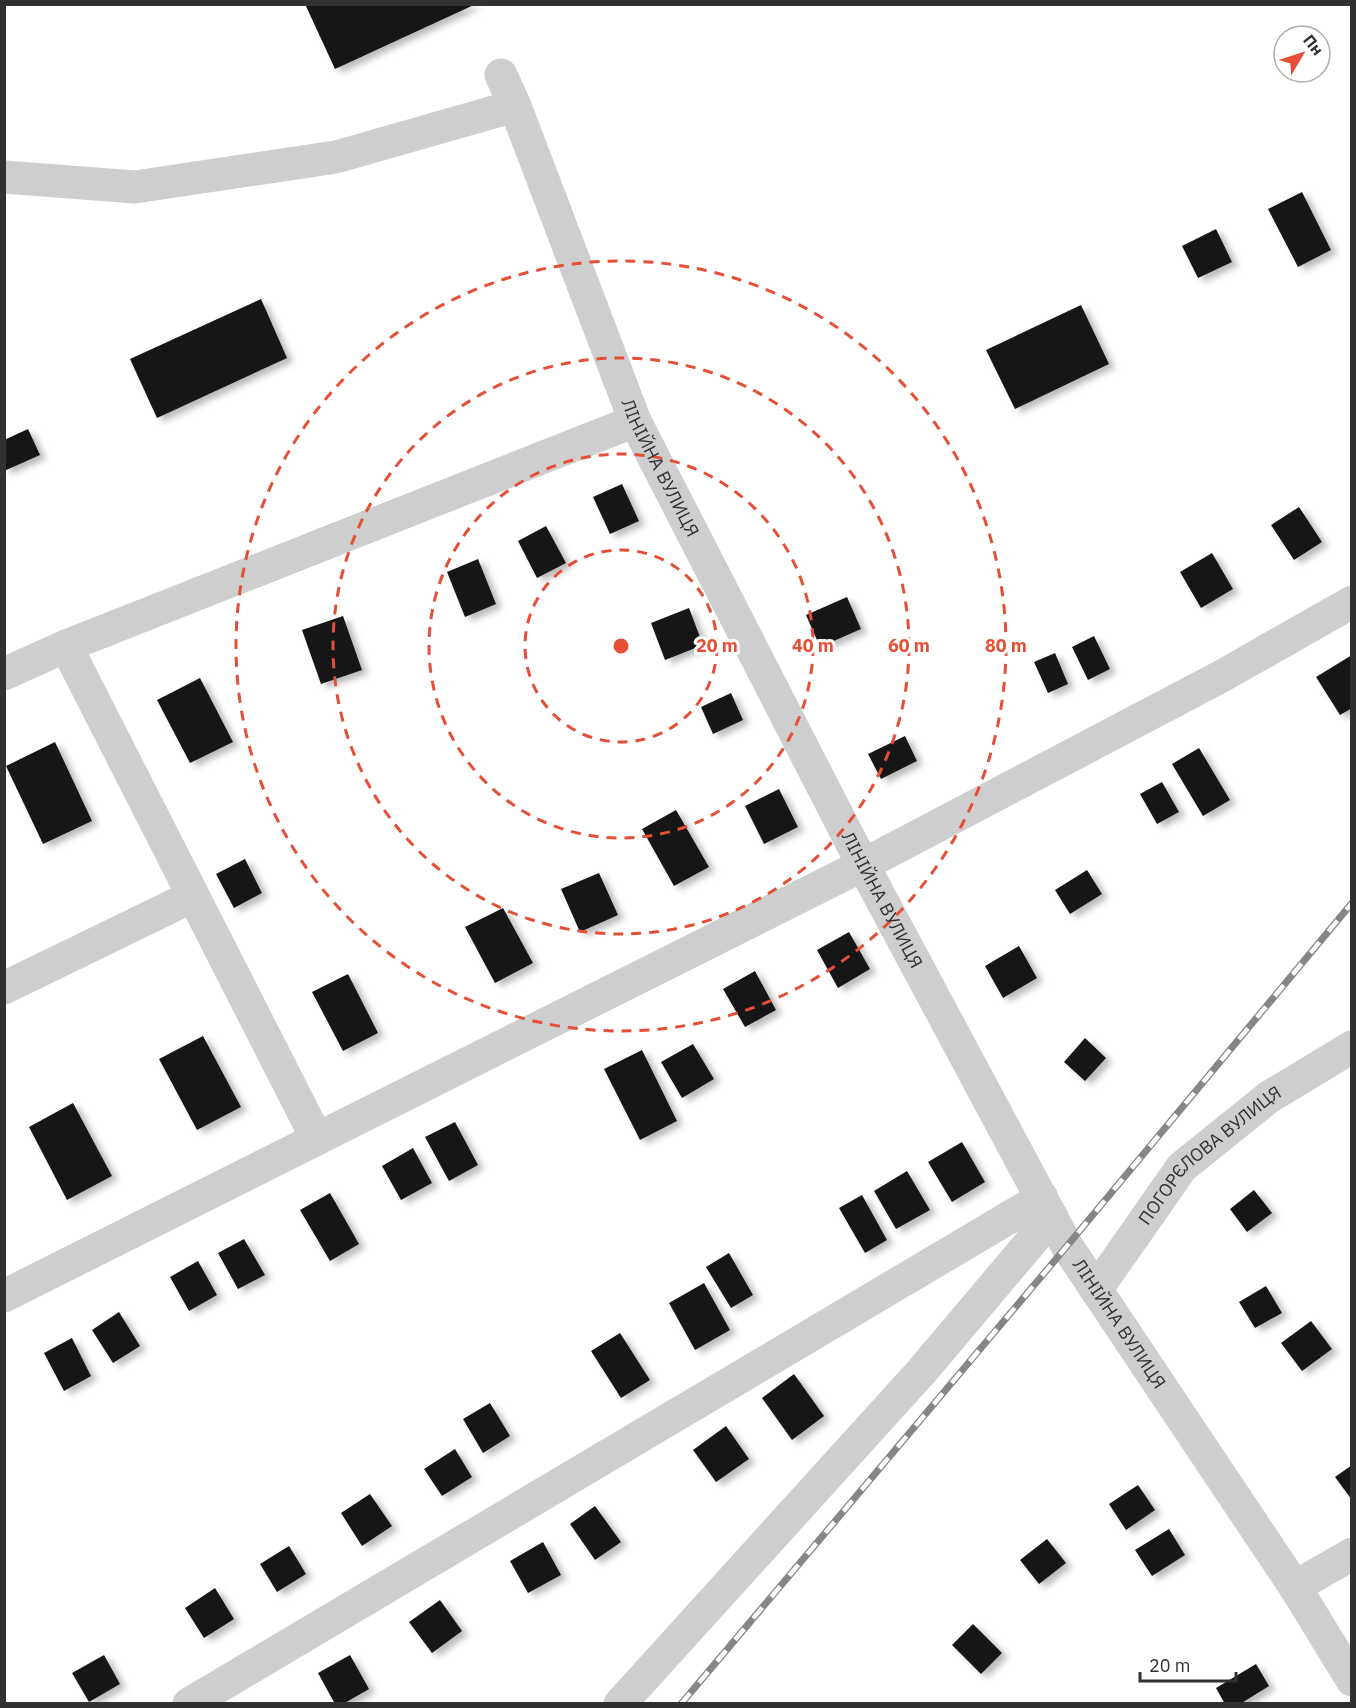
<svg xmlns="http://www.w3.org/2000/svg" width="1356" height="1708" viewBox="0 0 1356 1708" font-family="'IBM Plex Sans',sans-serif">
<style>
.building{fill:#181818;filter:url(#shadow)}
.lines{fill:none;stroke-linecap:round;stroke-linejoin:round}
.minor{stroke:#cecece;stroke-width:33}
.rail-casing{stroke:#868686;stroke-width:7}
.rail{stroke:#fff;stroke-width:4.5;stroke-dasharray:14;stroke-linecap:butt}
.ring{fill:none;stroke:#e54f36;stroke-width:3;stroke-dasharray:10 8}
.labels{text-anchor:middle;stroke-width:6;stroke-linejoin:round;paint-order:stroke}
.street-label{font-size:18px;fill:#313131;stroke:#fff}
.centre{fill:#e54f36;stroke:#fff;stroke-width:3}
.ring-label{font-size:18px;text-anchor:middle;font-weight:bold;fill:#e54f36;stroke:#fff;stroke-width:6;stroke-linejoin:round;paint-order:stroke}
</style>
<defs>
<filter id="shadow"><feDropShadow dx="6" dy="4" stdDeviation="3" flood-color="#0004"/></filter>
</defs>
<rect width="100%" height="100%" fill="#fff"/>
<!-- building -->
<path class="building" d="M305,4H476L335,69Z
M1302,192L1331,250L1298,267L1268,209Z
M1216,229L1232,262L1198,278L1182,246Z
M261,299L287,358L157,418L130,359Z
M1081,305L1109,364L1015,409L986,350Z
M28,429L40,455L4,471V440Z
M622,484L639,521L610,534L593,497Z
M1299,507L1322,542L1294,560L1271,525Z
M546,526L566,563L537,578L518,541Z
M1212,553L1233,589L1201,608L1180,572Z
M478,559L496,604L465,617L447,572Z
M847,597L861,629L820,647L806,615Z
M689,608L703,645L665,660L651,623Z
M343,616L362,670L321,684L302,630Z
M1094,636L1110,669L1088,680L1072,647Z
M1055,653L1068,684L1048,693L1034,662Z
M1352,655V708L1340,715L1316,677Z
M200,678L233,742L190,763L157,700Z
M731,693L743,720L713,734L701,707Z
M905,736L917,761L881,779L868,754Z
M55,742L92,821L43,844L6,766Z
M1199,748L1230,800L1203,816L1172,764Z
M1162,782L1179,812L1157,824L1140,794Z
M779,789L798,827L764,844L745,806Z
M676,810L709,867L674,886L642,829Z
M245,859L262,893L234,908L216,874Z
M1087,870L1102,894L1070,914L1055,890Z
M599,873L618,915L580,932L561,889Z
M503,908L533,963L495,983L465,927Z
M849,932L870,969L838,988L817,950Z
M1019,946L1037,978L1003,998L985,966Z
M755,971L776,1010L745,1027L723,989Z
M348,974L378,1033L343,1051L312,992Z
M203,1036L241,1107L197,1130L159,1059Z
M1085,1038L1106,1058L1085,1081L1064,1062Z
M693,1044L714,1079L682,1098L661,1062Z
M642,1050L677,1121L640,1140L604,1069Z
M73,1103L112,1176L67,1200L29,1127Z
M455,1122L478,1165L449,1181L425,1137Z
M962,1142L985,1182L952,1202L928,1162Z
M413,1148L432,1183L401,1200L382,1166Z
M907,1171L930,1210L896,1229L874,1191Z
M1254,1190L1272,1213L1247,1232L1230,1209Z
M330,1193L359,1244L330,1261L300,1210Z
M862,1195L887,1240L865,1253L839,1208Z
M244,1239L265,1275L238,1289L218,1253Z
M729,1253L753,1295L731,1308L706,1267Z
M198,1261L217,1295L189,1311L170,1277Z
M704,1283L730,1330L695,1350L669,1303Z
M1266,1286L1282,1313L1255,1328L1239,1302Z
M119,1312L140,1346L113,1363L92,1330Z
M1311,1321L1332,1349L1302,1371L1281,1343Z
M620,1333L650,1380L621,1398L591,1351Z
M72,1338L91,1376L64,1391L44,1353Z
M794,1374L824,1416L792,1440L762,1398Z
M490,1403L510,1436L483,1453L463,1419Z
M726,1426L749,1459L716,1482L693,1450Z
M455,1449L472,1477L442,1496L424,1469Z
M1352,1465V1500L1335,1477Z
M1138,1485L1155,1510L1126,1530L1109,1504Z
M370,1494L392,1526L362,1546L341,1513Z
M595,1506L621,1542L595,1560L570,1524Z
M1169,1529L1185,1555L1152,1576L1135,1550Z
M1047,1539L1066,1563L1039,1584L1020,1560Z
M543,1542L561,1575L528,1593L510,1561Z
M289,1546L306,1574L277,1592L260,1564Z
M215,1588L234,1619L204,1638L185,1608Z
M440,1600L462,1631L432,1653L409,1622Z
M973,1624L1002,1653L981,1674L952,1645Z
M104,1655L120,1684L89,1702L72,1673Z
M350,1655L369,1689L343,1704H335L318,1673Z
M1256,1664L1269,1686L1240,1704H1225L1216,1688Z"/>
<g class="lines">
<!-- minor -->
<g class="minor">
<path id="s1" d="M501,75L515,106L635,421L863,865L1067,1246L1295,1587L1352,1680"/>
<path d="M4,177L135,187L336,157L515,106"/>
<path d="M66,646L317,1139"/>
<path d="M4,674L66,646L635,421"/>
<path d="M4,988L193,896"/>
<path id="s2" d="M1096,1290L1182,1167L1269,1097L1352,1047"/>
<path d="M4,1296L863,865L1222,676L1352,602"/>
<path d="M1295,1587L1352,1554"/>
<path d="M189,1704L1042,1198"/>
<path d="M620,1704L922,1371L1052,1217"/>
</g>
<!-- rail casing -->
<g class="rail-casing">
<path id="rail" d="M681,1704L1067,1246L1352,903"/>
</g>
<!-- rail -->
<use href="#rail" class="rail"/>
</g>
<!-- distance rings -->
<g class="ring">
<circle cx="621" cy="646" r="96"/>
<circle cx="621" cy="646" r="192"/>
<circle cx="621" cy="646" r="288"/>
<circle cx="621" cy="646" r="385"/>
</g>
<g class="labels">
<!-- street labels -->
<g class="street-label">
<text dy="6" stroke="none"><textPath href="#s1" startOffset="424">ЛІНІЙНА ВУЛИЦЯ</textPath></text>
<text dy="6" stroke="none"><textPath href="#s1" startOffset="910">ЛІНІЙНА ВУЛИЦЯ</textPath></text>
<text dy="6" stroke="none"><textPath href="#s2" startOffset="178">ПОГОРЄЛОВА ВУЛИЦЯ</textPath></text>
<text dy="6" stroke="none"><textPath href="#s1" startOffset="1396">ЛІНІЙНА ВУЛИЦЯ</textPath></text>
</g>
</g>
<circle cx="621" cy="646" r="9" class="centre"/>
<g class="ring-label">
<text x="717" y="652">20 m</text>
<text x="813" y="652">40 m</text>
<text x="909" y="652">60 m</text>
<text x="1006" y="652">80 m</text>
</g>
<!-- border -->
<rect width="1356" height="1708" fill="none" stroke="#313131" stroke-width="12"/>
<!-- north arrow -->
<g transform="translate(1302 54) rotate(51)"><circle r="28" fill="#ffffff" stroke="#adadad" stroke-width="1.5"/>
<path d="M0-4.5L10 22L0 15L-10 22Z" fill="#e54f36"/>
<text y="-9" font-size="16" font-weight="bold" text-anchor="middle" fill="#313131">Пн</text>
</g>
<!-- scale -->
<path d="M1140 1672v9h96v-9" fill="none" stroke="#313131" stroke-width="3"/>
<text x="1149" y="1672" font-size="18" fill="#313131" stroke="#ffffff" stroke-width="4.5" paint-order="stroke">20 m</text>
</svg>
